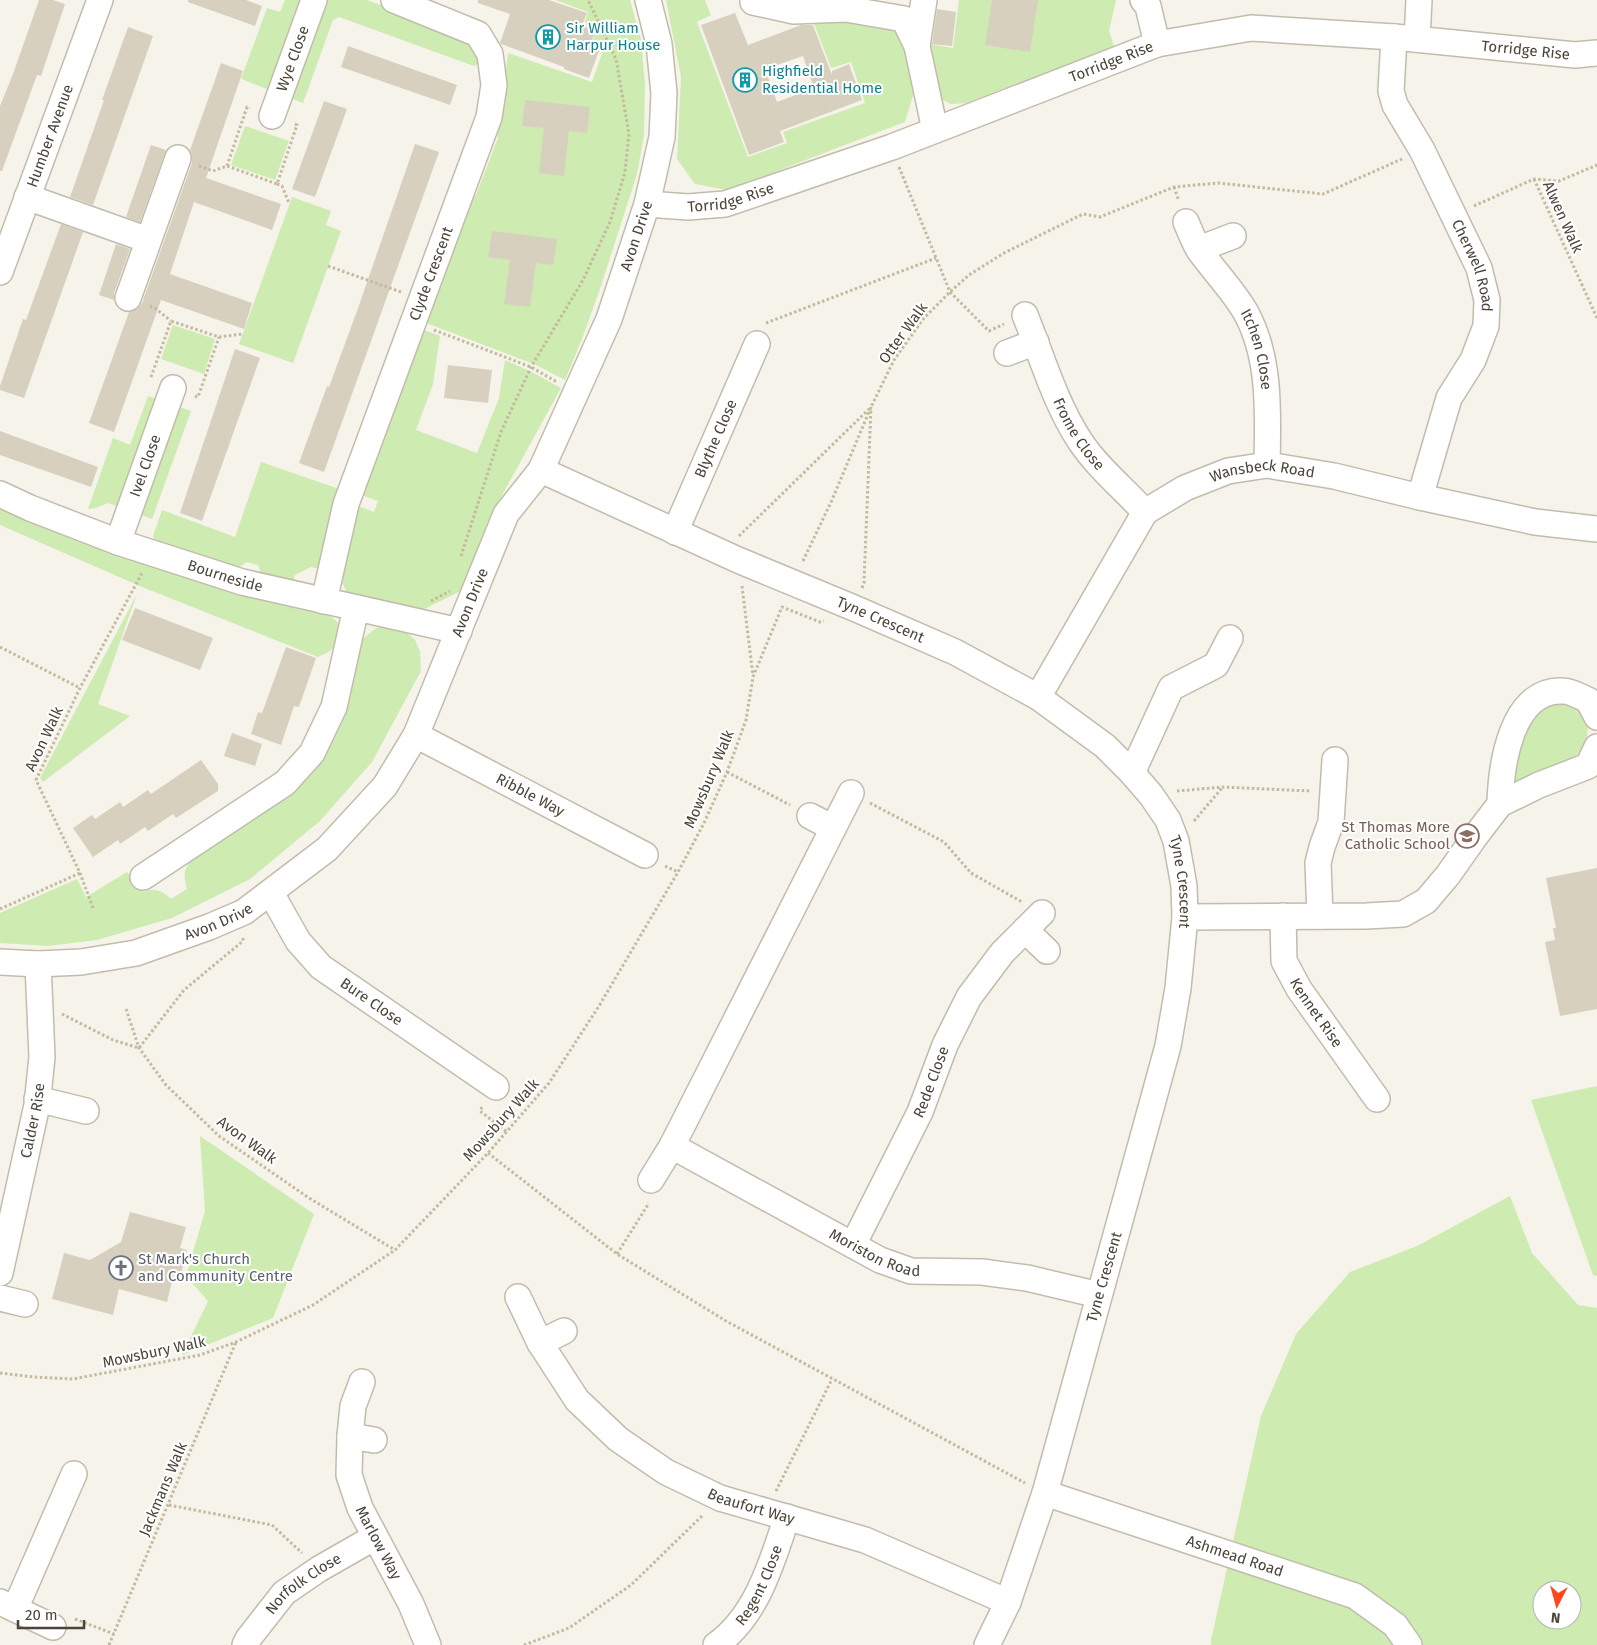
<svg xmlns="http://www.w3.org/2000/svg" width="1597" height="1645" viewBox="0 0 1597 1645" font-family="'Fira Sans',sans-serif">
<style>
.green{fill:#ceebb2;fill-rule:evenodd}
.building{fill:#d8d0bf;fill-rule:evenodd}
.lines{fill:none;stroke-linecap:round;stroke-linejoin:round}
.minor-casing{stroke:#c2bcac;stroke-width:28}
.path{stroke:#c4b99d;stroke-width:3;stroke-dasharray:2.5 2.5;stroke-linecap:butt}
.minor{stroke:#fff;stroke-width:25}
.labels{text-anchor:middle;stroke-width:4;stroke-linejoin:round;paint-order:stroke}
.culture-label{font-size:15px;fill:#0d838f;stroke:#fff;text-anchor:start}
.street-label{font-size:15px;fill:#4b4438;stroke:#fff}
.education-label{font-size:15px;fill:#785e54;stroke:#fff;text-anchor:end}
.worship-label{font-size:15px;fill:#5b616d;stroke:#fff;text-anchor:start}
</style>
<rect width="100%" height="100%" fill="#f6f3ea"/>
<!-- green -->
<path class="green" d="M285,0H367L457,33L472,45L482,63L474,66L339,17L333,20L303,103L241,79L267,8L280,12Z
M555,0H630L641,40L645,84L644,135L637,174L601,286L582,339L565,380L536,365L421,321L461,207L476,195L498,138L494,122L502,99L508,53L592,82L604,48L592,44L596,29L584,25L588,12Z
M666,0H705L711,15L697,22L748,157L787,143L783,132L865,103L851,62L831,68L812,18L888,25L902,33L915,89L905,122L727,190L695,184L677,159L681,77Z
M959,0H1116L1109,31L1114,46L966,103L951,104L939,98L928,60L930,44L953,48Z
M245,126L289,141L275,180L231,165Z
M292,197L331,211L326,225L341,231L293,363L239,344Z
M173,325L215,339L204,374L161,359Z
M419,328L440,336L433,384L416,430L477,453L499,398L505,360L532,372L561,388L489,519L461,591L420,611L357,599L346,591L340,578L354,512L361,507L374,512L378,501L364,496L361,488Z
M148,396L191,411L152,519L108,503L96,508L88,509L113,438L130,445Z
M261,462L342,490L320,569L311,567L295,575L292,584L262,577L258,565L247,562L235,570L156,544L153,536L162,510L235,537Z
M0,503L209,583L330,615L340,625C342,644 335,650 318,657L142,587L0,525Z
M137,594L98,704L130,716L43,782L40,778Z
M385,626L406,632L415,640L420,651L421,671L372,762L320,821L250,879L172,918L97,940L48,946L0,943V913L77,879L86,897L127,872L144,892C155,887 162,891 171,899L187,889C183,874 183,871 193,858C247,823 311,792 338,731C351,704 354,671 359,642L376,628Z
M1560,704L1575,707L1588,718C1588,728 1588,739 1583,748C1573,765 1530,779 1511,787V767L1531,714L1542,705Z
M1597,1086V1276L1593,1275L1531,1100Z
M200,1136L314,1214L273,1318L182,1355L208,1301L186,1276L205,1211Z
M1510,1196L1532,1253L1578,1305L1597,1308V1645H1211V1640L1261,1416L1296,1334L1350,1272L1417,1246ZM1542,1590H1572V1620H1542Z"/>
<!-- building -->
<path class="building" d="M39,0H53L65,4L41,76L37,75L2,171H0V106L13,74Z
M188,0H246L262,6L255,26L188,2Z
M478,0H549L587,13L582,25L596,30L590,45L600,48L589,78L564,69V67L501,44L500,43L510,14L478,3Z
M992,0H1038L1030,52L985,45Z
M937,9L956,12L952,46L932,44Z
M735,13L748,45L801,25H813L832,75V71L849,64L862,100L780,131L784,142L749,155L701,25ZM803,56L814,88L777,102L765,69Z
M128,27L153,36L93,205L70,197L104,100H102Z
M348,46L457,85L450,105L341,67Z
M221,63L243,71L206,178L281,204L272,230L194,202L170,274L252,303L244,329L161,300L114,432L89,423L129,312L137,309L142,303L192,163V156L190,150Z
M525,100L590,107L587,133L569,131L564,176L539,173L544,128L522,126Z
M324,101L347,109L315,197L292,189Z
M415,144L439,152L324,472L299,463L327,386L329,387L357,311Z
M151,145L166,150L140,222L126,217Z
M61,224L83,232L24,398L0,390V386L23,319L26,320Z
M492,231L557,239L553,265L536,263L530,307L504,304L510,260L488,257Z
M116,244L130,249L114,293V300L99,295Z
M235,349L260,358L202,521L180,513Z
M448,365L492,370L488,403L444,398Z
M0,431L98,467L91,487L0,455Z
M135,608L213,638L200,670L122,640Z
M286,647L316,658L299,707L294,706L281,745L251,734L258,712L262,713Z
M232,733L262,744L255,766L224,756Z
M201,760L218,784V791L176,818L173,814L148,831L145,827L120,844L118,840L93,857L73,828L92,815L95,819L120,802L123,807L148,790L151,794Z
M1597,868V1009L1560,1016L1545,942L1555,940L1553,928H1556L1546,878Z
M130,1212L186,1227L180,1248L187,1250L181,1274L174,1273L167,1302L119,1289L113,1315L52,1299L64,1253L90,1260L121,1242Z"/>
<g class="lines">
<!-- minor casing -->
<g class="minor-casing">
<g id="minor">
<path d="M1143,0L1148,6L1157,44"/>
<path d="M753,2L794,11L846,9L904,19L917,46L935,130"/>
<path id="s1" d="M1394,37L1391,91L1395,105L1422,150L1479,268L1487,300L1486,326L1473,360L1449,398L1420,497"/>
<path d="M1417,39L1419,0"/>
<path d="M917,46L924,0"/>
<path id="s2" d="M272,116L314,0"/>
<path d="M27,197L148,240"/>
<path id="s3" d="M647,204L688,207L725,204L892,147L1157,44L1251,28L1394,37L1575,55L1597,53"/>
<path id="s4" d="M1186,222C1190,231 1194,242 1199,250C1214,271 1232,289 1245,311C1271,357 1268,414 1267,465"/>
<path d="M1199,249L1233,236"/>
<path id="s5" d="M0,272L100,0"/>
<path d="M128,298L178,158"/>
<path id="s6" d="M1025,315C1042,357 1055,403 1080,441C1098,468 1123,488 1145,512"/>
<path d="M1007,353L1036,342"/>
<path id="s7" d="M541,470L738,560L854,608L955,652L1038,697L1105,746L1132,773L1151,795L1168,820L1176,841L1184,886L1185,917L1178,988L1168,1046L1045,1493L1008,1602L987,1645"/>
<path id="s8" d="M0,494L30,508L118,542L242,582L459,631"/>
<path id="s9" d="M675,532L757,344"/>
<path id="s10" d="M118,542L173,388"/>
<path id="s11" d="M324,601L346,504L489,117L494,85L490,54L478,34L394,0"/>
<path id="s12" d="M1038,697L1145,512L1185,488L1228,471L1267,465L1334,476L1420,497L1535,522L1597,529"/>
<path id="s13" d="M416,735L645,855"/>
<path d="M1132,773L1171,688L1216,665L1230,638"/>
<path d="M1500,804C1501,766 1511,688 1563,691C1571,691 1581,697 1588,700L1597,717"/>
<path d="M810,816L833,828"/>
<path d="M143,877L285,783L312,753L334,707L356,608"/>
<path id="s14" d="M271,893L298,941L321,967L496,1087"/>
<path id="s15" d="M1283,916L1284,961L1299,989L1377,1099"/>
<path d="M1320,916L1318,863L1322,847L1331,822L1335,760"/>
<path d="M1185,917L1366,916L1403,914L1426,901L1448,875L1474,838L1500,804L1539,785L1588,766L1597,747"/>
<path d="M1025,930L1047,951"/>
<path id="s16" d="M0,962L38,964L81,962L136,953L209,927L244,912L327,849L385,786L416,735L506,514L541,470L609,319L647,204L662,137L664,93L659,44L648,0"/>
<path d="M37,1099L86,1111"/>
<path id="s17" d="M672,1146L880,1260L911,1271L982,1272L1027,1278L1099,1295"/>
<path d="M651,1180L672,1146L851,793"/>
<path id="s18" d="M853,1245L920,1112L945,1045L969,997L1002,953L1042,913"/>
<path id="s19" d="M0,1273L37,1105L42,1057L38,964"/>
<path id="s20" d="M518,1297L540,1343L577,1400L618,1439L666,1472L720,1498L865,1540L1008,1602"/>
<path d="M0,1298L25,1304"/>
<path d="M540,1343L564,1331"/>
<path id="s21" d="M362,1382L353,1406L350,1436L349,1475L360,1508L411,1604L428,1645"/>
<path d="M350,1436L374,1440"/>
<path id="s22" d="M1045,1493L1355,1596L1395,1625L1409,1645"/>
<path d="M0,1602L53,1627"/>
<path d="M15,1609L74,1474"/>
<path id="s23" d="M245,1645L248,1639L284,1593L319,1569L375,1537"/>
<path id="s24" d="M716,1645C757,1616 772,1562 787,1517"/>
</g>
</g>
<!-- path -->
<path class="path" d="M199,166L213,171L227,166L277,184L297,125L293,123
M227,166L247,107L250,108
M899,167L950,292L989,331L1004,324
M1534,179L1597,318
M277,184L282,186L289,203
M1174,187L1179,201
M1474,206L1534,179L1559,181L1597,165
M328,266L401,292
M150,306L155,308L171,321
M766,323L936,258
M434,330L531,367L557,382
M151,377L171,321L219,337L242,334
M195,396L198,397L219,337
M739,536L869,409
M461,556L501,432L531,367L583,280L610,222L625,172L629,134L616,59L588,0
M803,561L832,500L871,407L894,360L924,318L950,292L969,275L1004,253L1083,214L1100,217L1174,187L1218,183L1323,194L1402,159
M742,586L753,676
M862,588L864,583L871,407
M431,601L450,591
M0,647L80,688
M727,772L790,805
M1177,791L1223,787L1310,791
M870,803L944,842L971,873L1022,902
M1194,821L1222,788
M665,866L678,872
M93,908L80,873L36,780L80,688L142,573
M0,909L80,873
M126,1009L139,1048L166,1085L219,1136L309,1198L395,1250
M62,1014L113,1040L139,1048L184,990L243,941V936
M482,1107L480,1111L507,1132
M488,1153L617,1254L726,1321L1025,1483
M617,1254L649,1203
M0,1373L34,1377L73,1379L200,1355L236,1342L313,1305L395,1250L488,1153L549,1083L599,1006L678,872L704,823L727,772L746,720L753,677L782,607L820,622L824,621
M776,1491L832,1379
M169,1505L272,1525L302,1553
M75,1619L114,1634
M109,1645L236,1342
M524,1645L569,1628L631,1585L702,1516"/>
<!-- minor -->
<use href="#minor" class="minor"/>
</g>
<!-- icons -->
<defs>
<g id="building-ring" transform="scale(1.25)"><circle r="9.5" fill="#fff" stroke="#0f9aa8" stroke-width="1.5"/><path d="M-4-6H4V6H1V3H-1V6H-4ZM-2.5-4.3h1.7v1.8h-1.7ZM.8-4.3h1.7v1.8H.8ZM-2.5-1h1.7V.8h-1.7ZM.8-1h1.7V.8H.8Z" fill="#0f9aa8"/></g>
<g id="school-ring" transform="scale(1.25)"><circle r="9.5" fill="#fff" stroke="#8d6e63" stroke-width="1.5"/><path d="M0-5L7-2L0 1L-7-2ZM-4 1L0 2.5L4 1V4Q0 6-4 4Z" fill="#8d6e63"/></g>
<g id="church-ring" transform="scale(1.25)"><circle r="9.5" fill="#fff" stroke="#6b7280" stroke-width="1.5"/><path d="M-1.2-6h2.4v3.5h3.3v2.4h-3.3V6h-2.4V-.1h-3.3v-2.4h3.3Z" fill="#6b7280"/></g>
</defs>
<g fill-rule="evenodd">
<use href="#building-ring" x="548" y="37"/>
<use href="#building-ring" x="745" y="80"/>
<use href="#school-ring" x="1467" y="836"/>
<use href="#church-ring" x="121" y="1268"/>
</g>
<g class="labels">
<!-- culture labels -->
<g class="culture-label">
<text x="566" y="33">Sir William<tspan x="566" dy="17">Harpur House</tspan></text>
<text x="762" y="76">Highfield<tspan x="762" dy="17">Residential Home</tspan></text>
</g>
<!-- street labels -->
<g class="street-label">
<text dy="5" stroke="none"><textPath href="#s3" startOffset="910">Torridge Rise</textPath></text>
<text dy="5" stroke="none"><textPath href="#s2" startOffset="61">Wye Close</textPath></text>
<text dy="5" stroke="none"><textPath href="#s3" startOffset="490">Torridge Rise</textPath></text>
<text dy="5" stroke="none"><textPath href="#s5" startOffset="145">Humber Avenue</textPath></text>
<text dy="5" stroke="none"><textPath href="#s3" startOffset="85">Torridge Rise</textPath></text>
<text transform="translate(1563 217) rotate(66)" y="5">Alwen Walk</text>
<text dy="5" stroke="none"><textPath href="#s16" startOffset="1050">Avon Drive</textPath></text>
<text dy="5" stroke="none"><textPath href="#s1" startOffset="248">Cherwell Road</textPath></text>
<text dy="5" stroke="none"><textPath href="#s11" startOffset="345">Clyde Crescent</textPath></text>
<text transform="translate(903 333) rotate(-54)" y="5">Otter Walk</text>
<text dy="5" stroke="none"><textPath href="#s4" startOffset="148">Itchen Close</textPath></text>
<text dy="5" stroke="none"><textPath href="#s6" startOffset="131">Frome Close</textPath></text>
<text dy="5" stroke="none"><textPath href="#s9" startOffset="102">Blythe Close</textPath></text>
<text dy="5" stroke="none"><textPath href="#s10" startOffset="81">Ivel Close</textPath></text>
<text dy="5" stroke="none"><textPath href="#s12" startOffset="341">Wansbeck Road</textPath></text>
<text dy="5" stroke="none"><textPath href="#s8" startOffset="240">Bourneside</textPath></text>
<text dy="5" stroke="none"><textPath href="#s16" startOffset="645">Avon Drive</textPath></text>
<text dy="5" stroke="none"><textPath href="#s7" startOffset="371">Tyne Crescent</textPath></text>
<text transform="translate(44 739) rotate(-65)" y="5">Avon Walk</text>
<text transform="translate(709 779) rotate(-67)" y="5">Mowsbury Walk</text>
<text dy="5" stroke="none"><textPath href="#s13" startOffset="129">Ribble Way</textPath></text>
<text dy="5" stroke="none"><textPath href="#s7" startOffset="791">Tyne Crescent</textPath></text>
<text dy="5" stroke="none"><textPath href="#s16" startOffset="225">Avon Drive</textPath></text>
<text dy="5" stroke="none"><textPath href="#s14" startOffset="151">Bure Close</textPath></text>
<text dy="5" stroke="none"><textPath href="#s15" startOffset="106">Kennet Rise</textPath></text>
<text dy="5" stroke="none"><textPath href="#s18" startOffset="181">Rede Close</textPath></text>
<text dy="5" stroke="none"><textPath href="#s19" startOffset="156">Calder Rise</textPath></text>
<text transform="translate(501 1120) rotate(-48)" y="5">Mowsbury Walk</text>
<text transform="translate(247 1140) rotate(36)" y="5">Avon Walk</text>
<text dy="5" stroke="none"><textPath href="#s17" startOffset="230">Moriston Road</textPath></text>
<text transform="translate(1104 1277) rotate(-74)" y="5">Tyne Crescent</text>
<text transform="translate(154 1352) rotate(-12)" y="5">Mowsbury Walk</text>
<text transform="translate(163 1489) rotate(-67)" y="5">Jackmans Walk</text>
<text dy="5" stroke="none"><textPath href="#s20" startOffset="326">Beaufort Way</textPath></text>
<text dy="5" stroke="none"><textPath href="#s21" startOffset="169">Marlow Way</textPath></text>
<text dy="5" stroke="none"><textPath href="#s22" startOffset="200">Ashmead Road</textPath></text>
<text dy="5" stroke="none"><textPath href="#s24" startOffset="75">Regent Close</textPath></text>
<text dy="5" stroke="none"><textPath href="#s23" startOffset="86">Norfolk Close</textPath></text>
</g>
<!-- education labels -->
<g class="education-label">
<text x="1450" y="832">St Thomas More<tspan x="1450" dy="17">Catholic School</tspan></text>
</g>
<!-- worship labels -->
<g class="worship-label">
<text x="138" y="1264">St Mark's Church<tspan x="138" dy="17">and Community Centre</tspan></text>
</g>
</g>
<!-- north arrow -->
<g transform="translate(1557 1605) rotate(186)"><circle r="24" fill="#ffffff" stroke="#b7b4af"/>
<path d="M0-4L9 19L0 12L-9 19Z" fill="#ff4718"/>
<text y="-8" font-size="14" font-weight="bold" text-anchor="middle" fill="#4b4438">N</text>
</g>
<!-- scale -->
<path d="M18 1620v8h66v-8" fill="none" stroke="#4b4438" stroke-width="2.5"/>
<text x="25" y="1620" font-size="15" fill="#4b4438" stroke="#ffffff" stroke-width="4" paint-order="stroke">20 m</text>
</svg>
